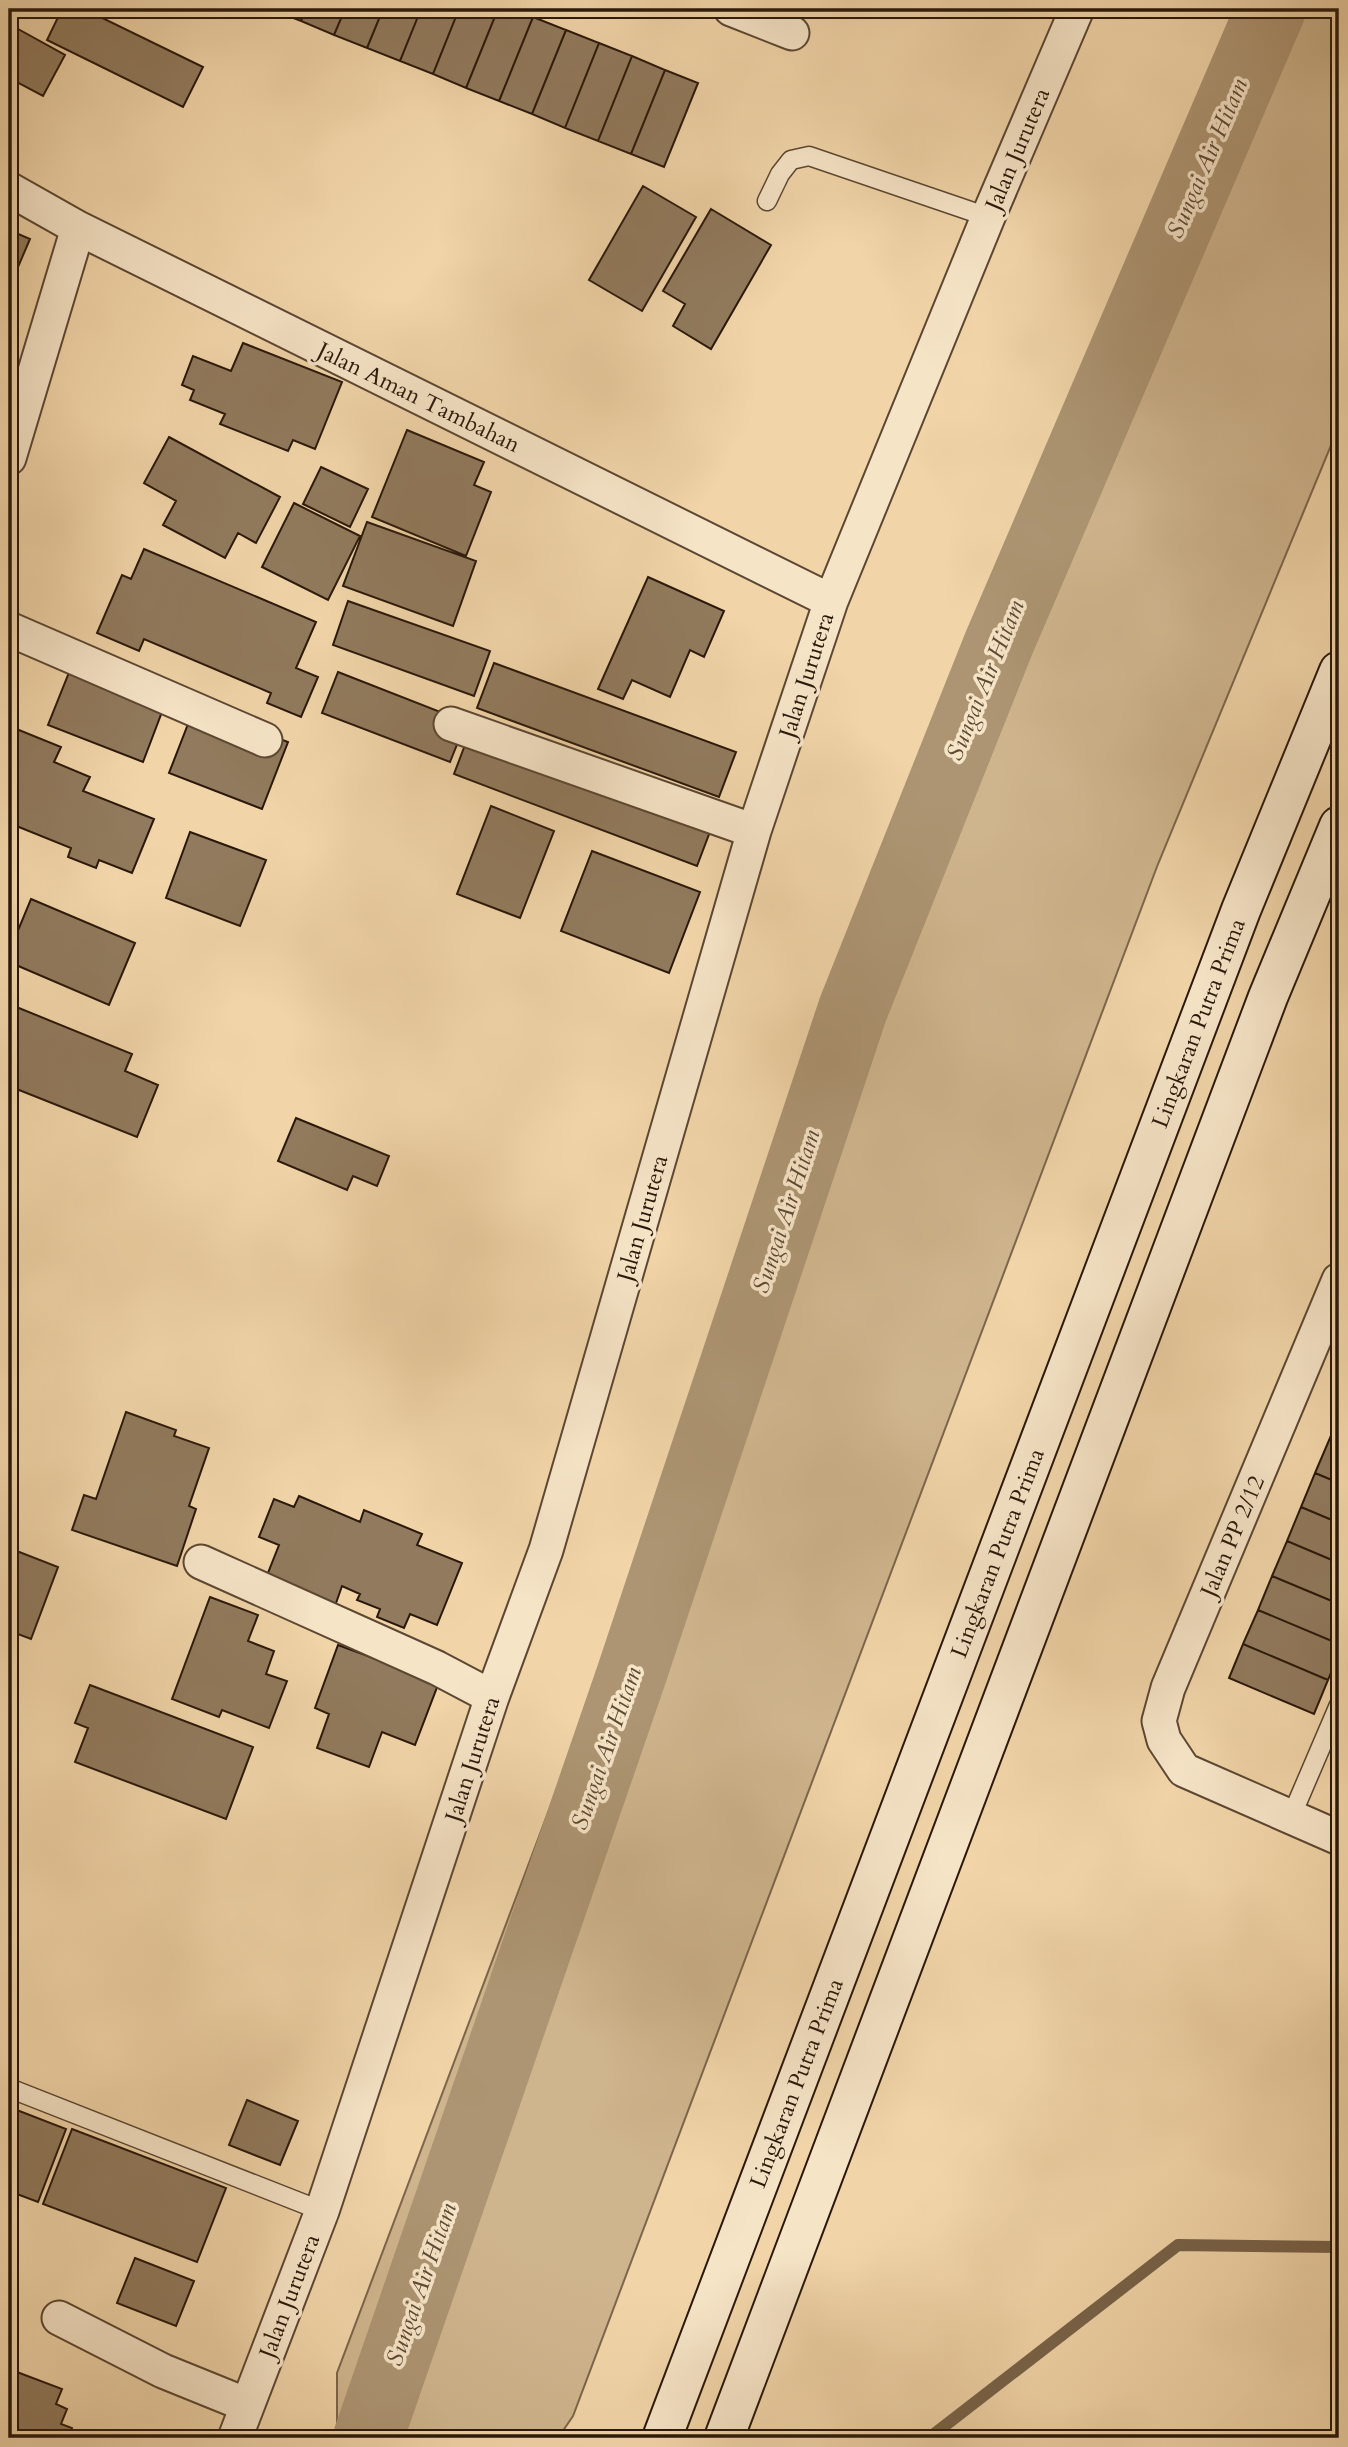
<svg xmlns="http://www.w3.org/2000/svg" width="1348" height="2447" viewBox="0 0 1348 2447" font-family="Cardo,serif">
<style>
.green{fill:#cfb58e;stroke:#7c664c;stroke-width:2}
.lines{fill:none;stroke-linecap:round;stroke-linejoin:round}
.stream{stroke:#796349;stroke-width:12}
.river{stroke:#ad9573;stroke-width:70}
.building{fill:#917a5d;stroke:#2a180a;stroke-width:2}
.lane-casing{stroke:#5c4732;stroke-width:21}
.street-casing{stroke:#5c4732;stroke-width:37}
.secondary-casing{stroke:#2a180a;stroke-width:42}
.lane{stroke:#f6e4c7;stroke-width:18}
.street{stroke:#f6e4c7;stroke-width:33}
.secondary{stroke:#f6e4c7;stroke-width:38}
.labels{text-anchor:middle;stroke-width:7;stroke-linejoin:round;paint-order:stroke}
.street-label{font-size:23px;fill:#2a180a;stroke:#f6e4c7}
.water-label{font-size:24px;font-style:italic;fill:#5e4a34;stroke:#f6e4c7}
</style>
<rect width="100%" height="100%" fill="#f1d5a9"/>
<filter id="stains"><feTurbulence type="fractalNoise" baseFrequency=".00286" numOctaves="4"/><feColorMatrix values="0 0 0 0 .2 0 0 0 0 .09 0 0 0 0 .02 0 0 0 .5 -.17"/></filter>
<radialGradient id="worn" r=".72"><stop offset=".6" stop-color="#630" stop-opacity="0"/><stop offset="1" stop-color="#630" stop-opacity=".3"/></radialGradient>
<!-- green -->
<path class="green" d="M1256,9H1339V426L1158,864L573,2416L558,2438H337V2373L938,777Z"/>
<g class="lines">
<!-- stream -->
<path class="stream" d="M929,2438L1178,2245L1339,2247"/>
<!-- river -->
<path class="river" d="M368,2438L631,1676L853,1009L999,643L1271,9"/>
</g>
<!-- building -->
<path class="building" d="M62,9H84L203,67L183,107L47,40Z
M270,9H306L301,21Z
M306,9H345L334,35L301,21Z
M345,9H383L367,48L334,35Z
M383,9H421L400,61L367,48Z
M421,9H459L433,74L400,61Z
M459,9H498L466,88L433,74Z
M498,9H514L533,17L499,101L466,88Z
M533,17L566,30L532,114L499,101Z
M9,24L65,55L43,96L9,78Z
M566,30L599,43L565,128L532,114Z
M599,43L632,56L598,141L565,128Z
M632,56L665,70L631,154L598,141Z
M665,70L698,83L664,167L631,154Z
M643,186L696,217L642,311L589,280Z
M711,209L771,245L711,349L673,326L685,304L663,291Z
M9,230L30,239L9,288Z
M243,343L342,382L315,449L293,440L288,451L220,424L225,414L190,400L194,390L182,385L193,356L231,371Z
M407,430L484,462L474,485L491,492L466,556L372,517Z
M169,437L280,497L256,543L238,533L225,558L163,525L176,501L144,483Z
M321,467L368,489L350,527L303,504Z
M294,503L360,536L328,600L262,567Z
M367,522L476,561L453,626L343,586Z
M144,549L316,622L296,668L318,677L301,717L267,703L271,693L144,639L139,651L97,633L122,575L131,579Z
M648,577L724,611L704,657L690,650L670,697L632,680L623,699L598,689Z
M348,601L490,651L474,696L333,645Z
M74,660L168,696L143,762L48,725Z
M494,663L736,752L719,797L477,708Z
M338,672L466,722L450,762L322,713Z
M195,706L288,742L262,809L169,773Z
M9,726L61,747L54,762L90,777L83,791L154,819L132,873L99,860L96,868L68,857L71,848L9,823Z
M471,729L714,821L697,866L454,774Z
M491,806L554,831L520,918L457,894Z
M190,832L266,860L240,926L166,898Z
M592,851L700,892L669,973L561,931Z
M31,899L135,943L109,1005L9,962V952Z
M9,1004L132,1054L125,1071L158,1085L137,1137L9,1086Z
M296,1118L389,1156L377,1186L353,1176L347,1190L278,1161Z
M126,1412L176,1430L174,1436L209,1448L189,1506L196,1509L177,1566L72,1530L84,1495L96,1499Z
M1339,1416V1443L1330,1438Z
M1330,1438L1339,1443V1483L1315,1473Z
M1315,1473L1339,1483V1523L1301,1507Z
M299,1496L360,1522L364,1510L422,1534L417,1545L462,1563L437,1625L410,1614L404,1628L377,1617L380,1609L357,1600L360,1594L342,1586L335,1606L266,1578L279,1545L259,1537L274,1499L294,1507Z
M1301,1507L1339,1523V1563L1287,1541Z
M1287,1541L1339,1563V1604L1272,1576Z
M9,1548L58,1567L31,1639L10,1631L9,1634Z
M1272,1576L1339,1604V1644L1258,1610Z
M210,1597L258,1615L248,1641L274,1651L266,1674L287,1681L269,1728L222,1710L219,1717L172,1699Z
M1258,1610L1339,1644V1654L1328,1680L1243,1644Z
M1243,1644L1328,1680L1314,1714L1229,1678Z
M338,1645L439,1682L415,1745L382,1732L369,1767L317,1748L329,1714L315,1708Z
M90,1685L253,1747L226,1819L75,1762L88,1728L75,1723Z
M247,2100L298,2121L280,2165L229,2145Z
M9,2107L66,2129L38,2202L9,2191Z
M72,2129L226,2188L197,2262L43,2204Z
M135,2258L194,2281L176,2326L117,2303Z
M9,2369L62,2389L56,2404L67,2409L61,2424L72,2428L69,2438H9Z"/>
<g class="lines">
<!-- lane casing -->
<g class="lane-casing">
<path id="lane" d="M767,201L780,174L791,160L809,156L988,217
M1291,1817L1339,1705
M9,2088L322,2211"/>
</g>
<!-- street casing -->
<g class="street-casing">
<path id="street" d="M731,9L792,33
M9,189L78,228L831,601
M9,458L78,228
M9,629L265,740
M451,724L754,831
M1339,1280L1168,1688L1159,1721L1164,1740L1184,1770L1339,1838
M201,1562L437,1668L492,1697
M59,2318L163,2371L247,2405
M235,2438L322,2211L492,1697L546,1550L754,831L831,601L988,217L1077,9"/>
</g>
<!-- secondary casing -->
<g class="secondary-casing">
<path id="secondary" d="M662,2438L1241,910L1339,671
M724,2438L1268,997L1339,826"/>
</g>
<!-- lane -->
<use href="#lane" class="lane"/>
<!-- street -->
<use href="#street" class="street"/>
<!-- secondary -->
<use href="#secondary" class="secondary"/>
</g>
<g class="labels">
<!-- street labels -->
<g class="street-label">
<text transform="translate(1017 149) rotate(-67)" y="8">Jalan Jurutera</text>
<text transform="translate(419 397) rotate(26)" y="8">Jalan Aman Tambahan</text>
<text transform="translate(806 675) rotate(-72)" y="8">Jalan Jurutera</text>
<text transform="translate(1198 1023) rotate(-69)" y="8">Lingkaran Putra Prima</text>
<text transform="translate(642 1218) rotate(-74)" y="8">Jalan Jurutera</text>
<text transform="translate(1232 1536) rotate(-67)" y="8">Jalan PP 2/12</text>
<text transform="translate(997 1553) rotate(-69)" y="8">Lingkaran Putra Prima</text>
<text transform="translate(472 1759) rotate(-72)" y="8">Jalan Jurutera</text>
<text transform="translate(796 2083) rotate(-69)" y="8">Lingkaran Putra Prima</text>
<text transform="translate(289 2296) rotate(-69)" y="8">Jalan Jurutera</text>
</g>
<!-- water labels -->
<g class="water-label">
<text transform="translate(1207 158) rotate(-67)" y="8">Sungai Air Hitam</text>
<text transform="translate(985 680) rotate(-68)" y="8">Sungai Air Hitam</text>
<text transform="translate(786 1211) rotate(-72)" y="8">Sungai Air Hitam</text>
<text transform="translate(606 1748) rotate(-71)" y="8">Sungai Air Hitam</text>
<text transform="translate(421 2284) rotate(-71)" y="8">Sungai Air Hitam</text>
</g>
</g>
<!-- margin -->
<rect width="1348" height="2447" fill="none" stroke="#f1d5a9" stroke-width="35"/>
<rect x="10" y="10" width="1327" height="2426" fill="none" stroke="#2a180a" stroke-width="3.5"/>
<rect x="18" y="18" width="1313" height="2412" fill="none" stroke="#2a180a" stroke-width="2"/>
<rect width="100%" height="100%" filter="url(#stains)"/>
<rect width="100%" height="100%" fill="url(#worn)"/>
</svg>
